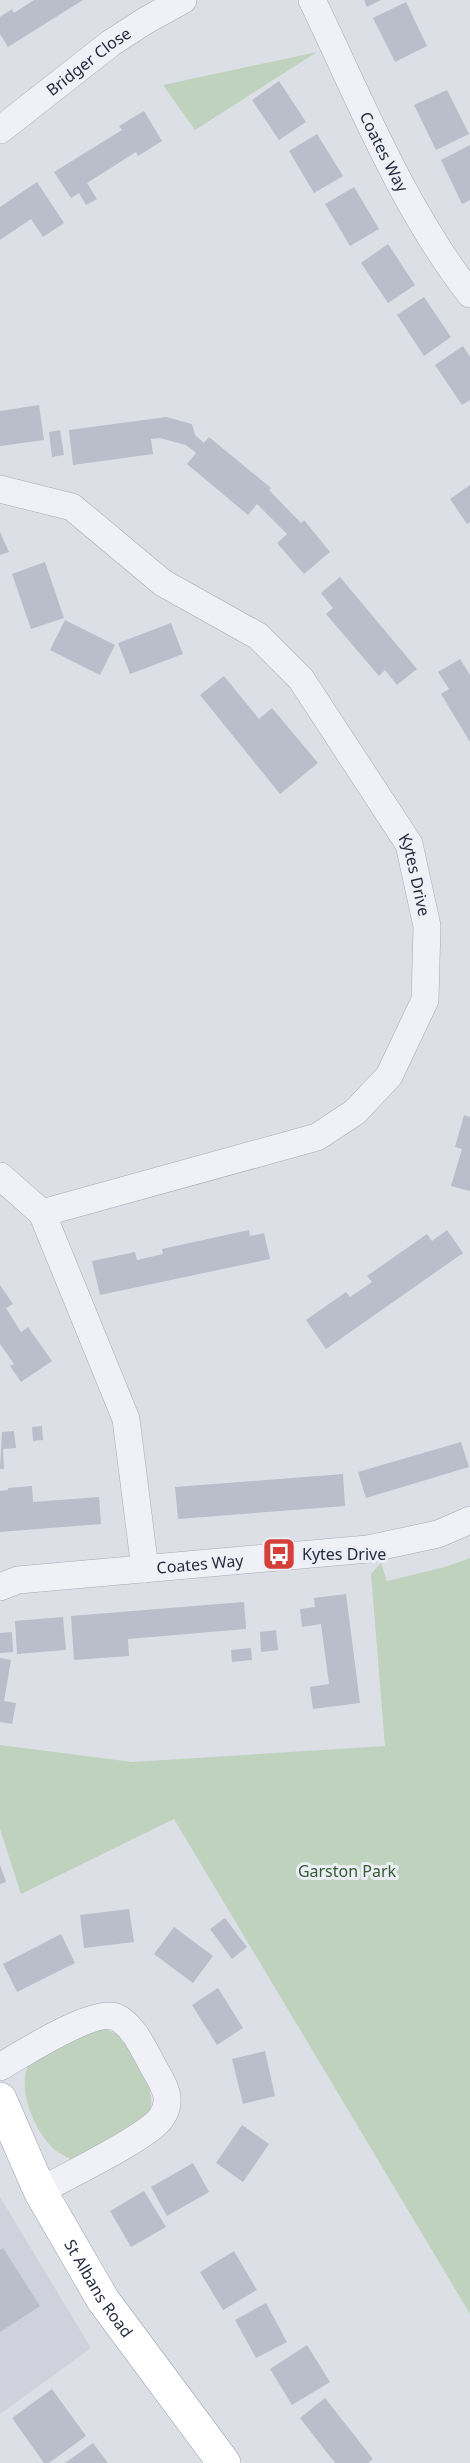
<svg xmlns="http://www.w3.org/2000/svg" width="470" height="2463" viewBox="0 0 470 2463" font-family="'Noto Sans',sans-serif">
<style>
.built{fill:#cfd1dd}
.green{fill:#bfd2bd}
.building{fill:#babdca}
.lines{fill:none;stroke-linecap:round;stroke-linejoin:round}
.minor-casing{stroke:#a6a9b5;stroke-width:28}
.major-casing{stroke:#9ba1b4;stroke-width:34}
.minor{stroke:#eff1f6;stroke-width:27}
.major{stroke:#fff;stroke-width:33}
.labels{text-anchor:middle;stroke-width:6;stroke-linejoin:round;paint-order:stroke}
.street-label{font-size:16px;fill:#262a3f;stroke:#eceef5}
.poi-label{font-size:16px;fill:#262a3f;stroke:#eceef5;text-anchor:start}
.park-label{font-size:16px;fill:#325b32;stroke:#eceef5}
</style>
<rect width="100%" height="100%" fill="#dddfe7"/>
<!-- built -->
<path class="built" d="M0,2197L91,2348L0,2414Z"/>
<!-- green -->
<path class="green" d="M317,52L195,130L163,85Z
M470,1558V2314L174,1819L21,1894L0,1829V1745L132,1762L385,1746L371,1574L381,1563L387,1581L445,1567Z
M101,2028L123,2036C136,2058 162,2094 146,2120L77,2162C70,2158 59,2154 53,2148C33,2129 12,2080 34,2057C41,2049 88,2033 101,2028Z"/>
<!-- building -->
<path class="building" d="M34,0H83L8,47L0,34V17L12,9L14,13Z
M364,0H381L367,7Z
M406,2L427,46L395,62L373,18Z
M279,81L306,122L279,140L252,100Z
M447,90L469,134L436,150L414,105Z
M144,111L162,141L138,156L136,152L87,183L97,199L86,205L79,193L71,198L54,172L122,130L119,126Z
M317,134L343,176L314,193L289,151Z
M470,145V200L462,204L441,160Z
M37,182L64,223L43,237L31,219L0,240V207Z
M354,187L379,229L350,246L325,204Z
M388,244L415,285L388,303L361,263Z
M424,297L451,337L424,356L397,315Z
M463,346L470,357V400L462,405L435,365Z
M39,405L44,440L0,446V411Z
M166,417L192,424L195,435L204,443L209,437L271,488L269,490L301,523L304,520L330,552L304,574L277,543L287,534L257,504L248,515L187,464L196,453L186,445L160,438L151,439L153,454L73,465L69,430Z
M60,430L64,455L52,457L49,432Z
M470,485V522L467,524L450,499Z
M0,532L9,552L0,555Z
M45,562L64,618L31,629L12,574Z
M340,577L417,669L397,685L385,670L379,676L326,614L333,608L321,593Z
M65,620L115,645L100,675L50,650Z
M171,623L183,654L130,674L118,643Z
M460,659L470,675V742L441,694L449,689L438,672Z
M224,676L259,719L272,708L318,763L280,794L200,695Z
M464,1115L470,1117V1191L451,1186L462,1149L455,1147Z
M249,1230L250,1236L264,1233L270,1259L100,1295L92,1261L135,1252L137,1260L163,1254L162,1249Z
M447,1230L463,1253L326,1349L306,1320L346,1292L350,1297L372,1282L367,1276L427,1234L432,1241Z
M0,1285L13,1304L6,1308L21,1332L28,1327L52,1361L21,1382L10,1366L14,1364L0,1344Z
M42,1426L43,1440L33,1441L32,1427Z
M14,1431L16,1448L3,1449L4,1469H0L2,1432Z
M461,1442L469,1467L366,1498L358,1472Z
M343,1474L345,1506L178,1519L175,1487Z
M32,1486L33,1502L99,1497L101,1524L0,1532V1491L8,1490V1488Z
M346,1594L360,1703L313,1709L310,1687L329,1684L321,1624L302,1627L300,1609L315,1607L314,1598Z
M244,1602L246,1629L128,1639L129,1656L74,1660L71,1616Z
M63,1617L66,1650L17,1654L15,1621Z
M276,1630L278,1650L261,1652L260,1632Z
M12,1632L13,1652L0,1653V1633Z
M251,1648L252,1660L232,1662L231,1650Z
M0,1658L11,1660L4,1701L16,1703L12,1724L0,1722Z
M0,1865L6,1882L0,1884Z
M129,1909L134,1942L84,1948L80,1915Z
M225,1918L247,1947L232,1959L210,1929Z
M174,1927L213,1956L193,1983L154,1954Z
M61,1934L75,1963L17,1992L3,1964Z
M218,1988L243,2028L217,2045L192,2005Z
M265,2051L275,2096L243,2104L232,2059Z
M242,2125L269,2144L243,2182L216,2163Z
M193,2163L209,2192L167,2216L151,2187Z
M144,2191L166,2227L131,2247L110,2211Z
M3,2248L40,2306L0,2332V2250Z
M234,2251L257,2290L223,2310L200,2272Z
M266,2303L287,2342L256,2358L235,2320Z
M307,2345L330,2382L292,2405L270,2369Z
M52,2389L86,2436L49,2463H44L12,2418Z
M325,2398L373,2459L368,2463H335L300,2418Z
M93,2443L108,2463H65Z"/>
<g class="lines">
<!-- minor casing -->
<g class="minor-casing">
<g id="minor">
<path id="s1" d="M312,0C360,100 402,206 470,294"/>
<path id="s2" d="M0,130L111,43L145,21L183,0"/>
<path id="s3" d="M0,489L72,507L163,583L258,636L301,679L409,844L427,926L425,1000L389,1076L355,1112L317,1137L42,1213"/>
<path d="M0,1176L42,1213L126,1419L145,1569"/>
<path id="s4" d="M0,1587L18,1580L368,1549L438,1534L470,1520"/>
<path d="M0,2067C22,2054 94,2008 116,2017C134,2025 145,2052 154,2068C164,2085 174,2100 161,2118C147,2138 65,2177 40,2191"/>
</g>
</g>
<!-- major casing -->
<g class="major-casing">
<g id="major">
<path id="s5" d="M0,2099L40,2191L103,2300L224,2463"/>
</g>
</g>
<!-- minor -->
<use href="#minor" class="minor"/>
<!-- major -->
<use href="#major" class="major"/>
</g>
<!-- icons -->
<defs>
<g id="bus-square" transform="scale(1.725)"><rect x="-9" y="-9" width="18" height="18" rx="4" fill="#d43f3a" stroke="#eceef5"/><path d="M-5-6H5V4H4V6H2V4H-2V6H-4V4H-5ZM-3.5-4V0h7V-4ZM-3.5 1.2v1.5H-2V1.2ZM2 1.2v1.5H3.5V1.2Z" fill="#fff"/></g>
</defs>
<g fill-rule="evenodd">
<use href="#bus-square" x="279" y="1554"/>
</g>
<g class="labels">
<!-- street labels -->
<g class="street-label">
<text dy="6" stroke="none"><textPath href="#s2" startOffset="112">Bridger Close</textPath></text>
<text dy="6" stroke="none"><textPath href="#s1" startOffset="168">Coates Way</textPath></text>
<text dy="6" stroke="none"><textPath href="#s3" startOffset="591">Kytes Drive</textPath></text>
<text dy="6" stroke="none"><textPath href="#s4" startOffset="202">Coates Way</textPath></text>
<text dy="6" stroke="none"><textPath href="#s5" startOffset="214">St Albans Road</textPath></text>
</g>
<!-- poi labels -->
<g class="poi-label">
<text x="302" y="1560">Kytes Drive</text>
</g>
<!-- park labels -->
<g class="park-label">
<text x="347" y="1877">Garston Park</text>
</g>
</g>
</svg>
